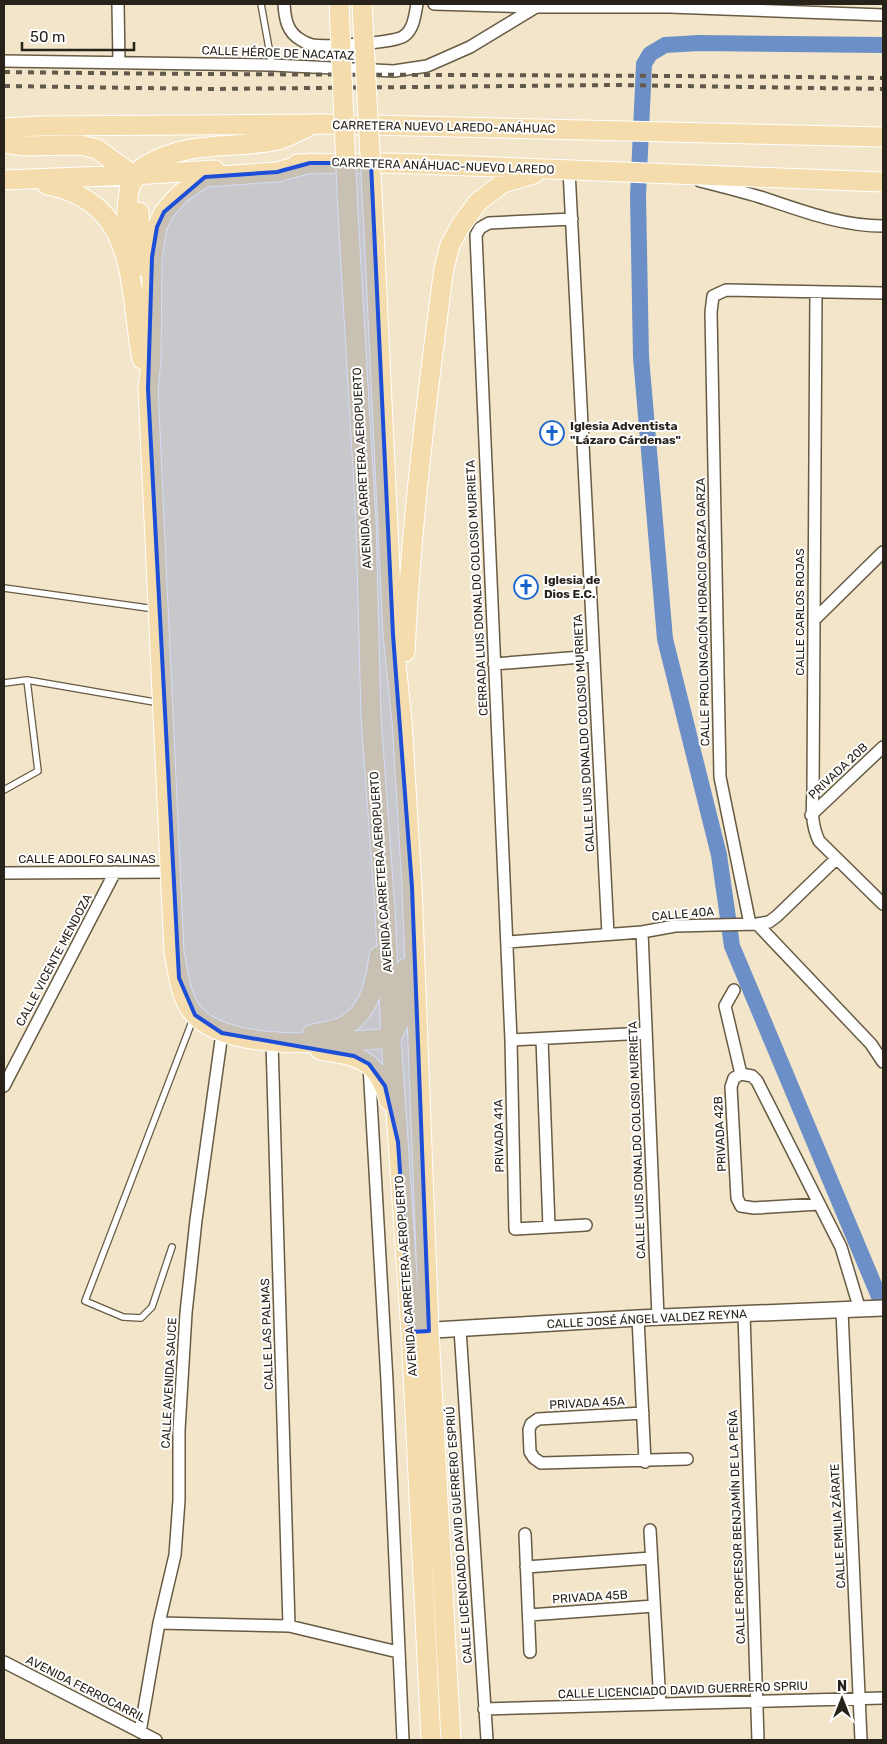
<svg xmlns="http://www.w3.org/2000/svg" width="887" height="1744" viewBox="0 0 887 1744" font-family="Rubik,sans-serif">
<style>
.lines{fill:none;stroke-linecap:round;stroke-linejoin:round}
.canal{stroke:#6b8fc6;stroke-width:16}
.service-casing{stroke:#675b44;stroke-width:8}
.minor-casing{stroke:#675b44;stroke-width:14}
.tertiary-casing{stroke:#675b44;stroke-width:18}
.primary-casing{stroke:#fff;stroke-width:21}
.service{stroke:#fff;stroke-width:5.5}
.minor{stroke:#fff;stroke-width:11}
.tertiary{stroke:#fff;stroke-width:15}
.primary{stroke:#f4dcac;stroke-width:19}
.rail{stroke:#615a4c;stroke-width:4;stroke-dasharray:6 6;stroke-linecap:butt}
.primary-bridge-casing{stroke:#fff;stroke-width:21;stroke-linecap:butt}
.primary-bridge{stroke:#f4dcac;stroke-width:19}
.marked{fill:#1d4ed8;fill-opacity:0.2;stroke:#1d4ed8;stroke-width:4;stroke-linejoin:round}
.labels{text-anchor:middle;stroke-width:4;stroke-linejoin:round;paint-order:stroke}
.street-label{font-size:12px;fill:#28231a;stroke:#fff}
.poi-label{font-size:12px;font-weight:bold;fill:#28231a;stroke:#fff;text-anchor:start}
</style>
<rect width="100%" height="100%" fill="#f3e5ca"/>
<g class="lines">
<!-- canal -->
<path class="canal" d="M883,45L699,43L665,45L650,54L644,64L638,196L641,357L665,639L719,855L732,946L883,1306"/>
<!-- service casing -->
<g class="service-casing">
<path id="service" d="M261,4L272,65
M4,588L155,609
M4,683L27,680L160,703
M4,790L38,771L27,680
M172,1247L152,1307L141,1318L123,1317L85,1301L193,1019"/>
</g>
<!-- minor casing -->
<g class="minor-casing">
<path id="minor" d="M118,4L119,62
M284,4C285,19 287,32 301,40C304,42 309,44 312,45C326,47 395,43 404,36C414,29 415,14 417,4
M434,4L536,7H670L883,15
M4,61L272,65L394,71L427,66L470,47L536,7
M569,170L608,934
M700,181C720,186 740,191 760,197C800,210 840,226 883,226
M572,219L489,223L480,228L476,235L511,1040L515,1229L586,1225
M816,292L813,790C812,809 811,824 819,841L883,904
M814,620L883,552
M494,664L594,656
M811,815L883,747
M4,873L171,872
M750,924L720,777L711,312L713,296L726,290L883,293
M757,924L871,1044L883,1062
M642,932L658,1317
M507,942L642,932L675,926L757,924L769,922L777,916L836,859
M734,990L725,1006L741,1074
M542,1039L549,1227
M511,1040L646,1033
M272,1042L289,1626
M369,1065L387,1381L403,1740
M741,1074L752,1076L757,1081L841,1247L860,1310
M741,1074L734,1078L731,1087L737,1198L741,1206L754,1208L819,1204
M4,1086L115,872
M842,1311L861,1740
M744,1314L758,1740
M638,1318L645,1462
M460,1329L487,1740
M643,1413L538,1419L531,1424L529,1430L530,1452L534,1458L541,1463L687,1459
M650,1530L660,1704
M525,1534L530,1652
M526,1567L651,1558
M529,1615L654,1606
M159,1623L289,1626L398,1652
M4,1662L156,1740
M484,1709L883,1698
M140,1732L159,1623L175,1555L179,1500V1430L186,1313L196,1220L222,1033"/>
</g>
<!-- tertiary casing -->
<g class="tertiary-casing">
<path id="tertiary" d="M418,1331L638,1318L883,1308"/>
</g>
<!-- primary casing -->
<g class="primary-casing">
<path id="primary" d="M4,128L40,126L326,124L883,137
M4,143L24,146L80,145L97,149L133,175L134,180
M310,163L277,172L205,177L180,194L164,212L157,227L152,257L151,360L148,389L174,952C178,972 180,998 194,1014C230,1054 341,1042 391,1038L399,1022L406,968
M297,164L392,163L883,182
M4,180L133,175L215,170
M47,185C140,202 128,288 142,359
M373,211L393,635L402,721L412,887L429,1331L451,1740
M139,212L140,243L146,268
M348,214L366,522L371,717L385,909L391,1038L411,1332L431,1740
M126,250C127,229 125,196 133,177C135,172 142,168 147,165C190,140 229,149 274,141C285,139 296,132 306,128
M405,652C411,524 427,395 444,268L450,245L461,225L478,202L503,183L534,174
M312,1034C323,1032 336,1031 346,1025C370,1011 376,981 379,956
M320,1050C359,1056 378,1059 389,1101"/>
</g>
<!-- service -->
<use href="#service" class="service"/>
<!-- minor -->
<use href="#minor" class="minor"/>
<!-- tertiary -->
<use href="#tertiary" class="tertiary"/>
<!-- primary -->
<use href="#primary" class="primary"/>
<!-- rail -->
<path class="rail" d="M4,72C297,76 590,74 883,78
M4,86L212,89L615,85L883,89"/>
<!-- primary-bridge casing -->
<g class="primary-bridge-casing">
<path id="primary-bridge" d="M339,4L348,214
M362,4L373,211"/>
</g>
<!-- primary-bridge -->
<use href="#primary-bridge" class="primary-bridge"/>
</g>
<!-- marked area -->
<path class="marked" d="M310,163H371L393,635L412,887L429,1331L411,1332L398,1142L385,1086L369,1064L354,1056L222,1033L195,1015L179,978L148,389L152,257L157,227L164,212L205,177L277,172Z"/>
<!-- icons -->
<defs>
<g id="church-ring" transform="scale(1.25)"><circle r="9.5" fill="#fff" stroke="#1863ce" stroke-width="1.5"/><path d="M-1.2-6h2.4v3.5h3.3v2.4h-3.3V6h-2.4V-.1h-3.3v-2.4h3.3Z" fill="#1863ce"/></g>
</defs>
<g fill-rule="evenodd">
<use href="#church-ring" x="552" y="433"/>
<use href="#church-ring" x="526" y="587"/>
</g>
<g class="labels">
<!-- street labels -->
<g class="street-label">
<text transform="translate(278 53) rotate(2)" y="4">CALLE HÉROE DE NACATAZ</text>
<text transform="translate(444 127) rotate(1)" y="4">CARRETERA NUEVO LAREDO-ANÁHUAC</text>
<text transform="translate(443 166) rotate(2)" y="4">CARRETERA ANÁHUAC-NUEVO LAREDO</text>
<text transform="translate(362 468) rotate(-93)" y="4">AVENIDA CARRETERA AEROPUERTO</text>
<text transform="translate(477 588) rotate(-93)" y="4">CERRADA LUIS DONALDO COLOSIO MURRIETA</text>
<text transform="translate(703 612) rotate(-91)" y="4">CALLE PROLONGACIÓN HORACIO GARZA GARZA</text>
<text transform="translate(800 612) rotate(-90)" y="4">CALLE CARLOS ROJAS</text>
<text transform="translate(584 733) rotate(-93)" y="4">CALLE LUIS DONALDO COLOSIO MURRIETA</text>
<text transform="translate(838 771) rotate(-43)" y="4">PRIVADA 20B</text>
<text x="87" y="863">CALLE ADOLFO SALINAS</text>
<text transform="translate(381 872) rotate(-94)" y="4">AVENIDA CARRETERA AEROPUERTO</text>
<text transform="translate(683 914) rotate(-5)" y="4">CALLE 40A</text>
<text transform="translate(54 960) rotate(-62)" y="4">CALLE VICENTE MENDOZA</text>
<text transform="translate(720 1134) rotate(-93)" y="4">PRIVADA 42B</text>
<text transform="translate(499 1136) rotate(-91)" y="4">PRIVADA 41A</text>
<text transform="translate(637 1140) rotate(-92)" y="4">CALLE LUIS DONALDO COLOSIO MURRIETA</text>
<text transform="translate(406 1276) rotate(-94)" y="4">AVENIDA CARRETERA AEROPUERTO</text>
<text transform="translate(647 1319) rotate(-3)" y="4">CALLE JOSÉ ÁNGEL VALDEZ REYNA</text>
<text transform="translate(267 1334) rotate(-92)" y="4">CALLE LAS PALMAS</text>
<text transform="translate(169 1383) rotate(-87)" y="4">CALLE AVENIDA SAUCE</text>
<text transform="translate(587 1403) rotate(-3)" y="4">PRIVADA 45A</text>
<text transform="translate(838 1526) rotate(-93)" y="4">CALLE EMILIA ZÁRATE</text>
<text transform="translate(737 1527) rotate(-92)" y="4">CALLE PROFESOR BENJAMÍN DE LA PEÑA</text>
<text transform="translate(459 1535) rotate(-94)" y="4">CALLE LICENCIADO DAVID GUERRERO ESPRIÚ</text>
<text transform="translate(590 1597) rotate(-4)" y="4">PRIVADA 45B</text>
<text transform="translate(86 1689) rotate(27)" y="4">AVENIDA FERROCARRIL</text>
<text transform="translate(683 1690) rotate(-2)" y="4">CALLE LICENCIADO DAVID GUERRERO SPRIU</text>
</g>
<!-- poi labels -->
<g class="poi-label">
<text x="570" y="430">Iglesia Adventista<tspan x="570" dy="14">"Lázaro Cárdenas"</tspan></text>
<text x="544" y="584">Iglesia de<tspan x="544" dy="14">Dios E.C.</tspan></text>
</g>
</g>
<!-- border -->
<rect width="887" height="1744" fill="none" stroke="#28231a" stroke-width="10"/>
<!-- north arrow -->
<g transform="translate(842 1699)" stroke="#ffffff" stroke-width="4" paint-order="stroke">
<path d="M0-4L9 19L0 12L-9 19Z" fill="#28231a"/>
<text y="-8" font-size="14" font-weight="bold" text-anchor="middle" fill="#28231a">N</text>
</g>
<!-- scale -->
<path d="M22 42v8h112v-8" fill="none" stroke="#28231a" stroke-width="2.5"/>
<text x="30" y="42" font-size="15" fill="#28231a" stroke="#ffffff" stroke-width="4" paint-order="stroke">50 m</text>
</svg>
